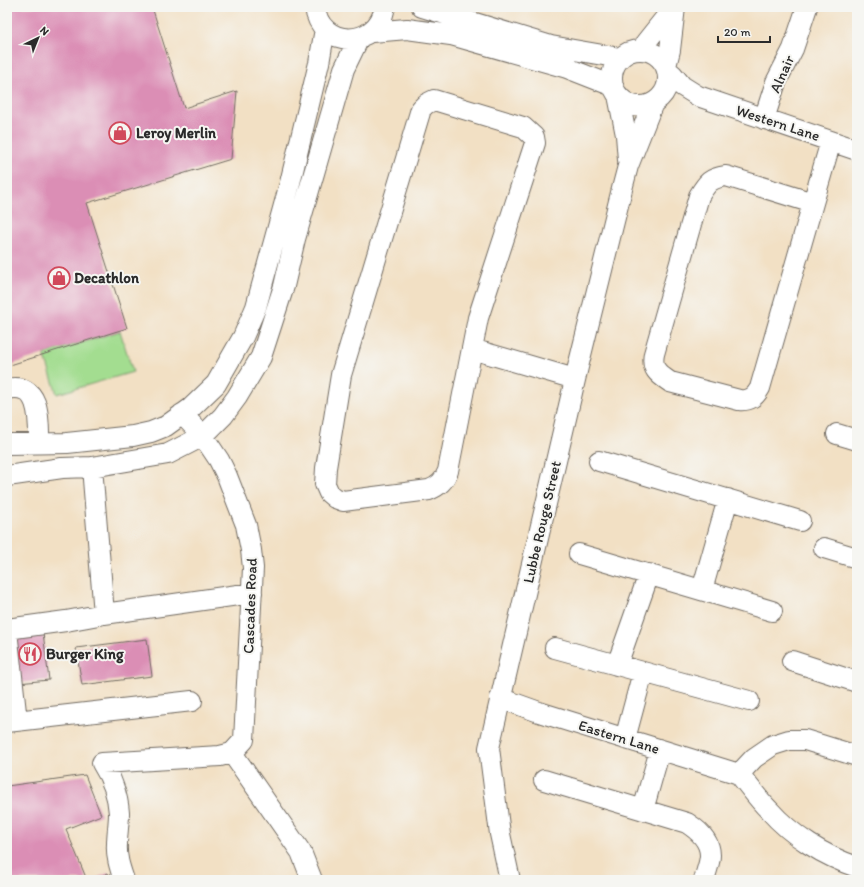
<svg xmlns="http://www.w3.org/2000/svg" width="864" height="887" viewBox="0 0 864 887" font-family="Itim,sans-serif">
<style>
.green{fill:#a3dd90;stroke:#67845e}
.building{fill:#db8eb5}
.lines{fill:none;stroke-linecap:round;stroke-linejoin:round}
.minor-casing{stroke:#716a61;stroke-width:22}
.minor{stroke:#fff;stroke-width:20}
.labels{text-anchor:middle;stroke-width:4;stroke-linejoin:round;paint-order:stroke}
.street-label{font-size:15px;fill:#2b2b2b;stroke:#f6f6f2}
.poi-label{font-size:15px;font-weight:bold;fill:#2b2b2b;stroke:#f6f6f2;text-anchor:start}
</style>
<rect width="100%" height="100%" fill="#f6f6f2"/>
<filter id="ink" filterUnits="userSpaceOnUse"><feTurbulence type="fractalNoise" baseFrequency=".025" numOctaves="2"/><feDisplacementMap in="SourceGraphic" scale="8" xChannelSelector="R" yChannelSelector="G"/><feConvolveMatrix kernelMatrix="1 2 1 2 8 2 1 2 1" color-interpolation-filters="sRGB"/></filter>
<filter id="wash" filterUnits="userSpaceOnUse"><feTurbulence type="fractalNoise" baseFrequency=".012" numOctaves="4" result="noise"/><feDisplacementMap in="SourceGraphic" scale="16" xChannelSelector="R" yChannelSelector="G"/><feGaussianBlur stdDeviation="0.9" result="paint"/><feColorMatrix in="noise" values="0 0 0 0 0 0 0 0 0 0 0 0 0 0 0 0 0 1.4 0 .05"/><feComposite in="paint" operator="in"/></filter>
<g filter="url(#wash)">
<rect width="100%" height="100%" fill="#f2e0c4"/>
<!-- green -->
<path class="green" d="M120,331L133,372L57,394L44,354Z"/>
<g id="blocks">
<!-- building -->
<path class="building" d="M7,7H152L184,108L237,91L231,159L87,203L127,328L7,366Z
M42,625L49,680L18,683L12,628Z
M147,639L152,676L82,685L76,648Z
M85,775L101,815L66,829L87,880H7V786Z
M108,873L111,880H92Z"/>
</g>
</g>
<g filter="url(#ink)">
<use href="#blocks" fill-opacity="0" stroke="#716a61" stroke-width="1"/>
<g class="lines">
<!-- minor casing -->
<g class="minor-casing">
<path id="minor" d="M315,7C319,48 377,50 385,7
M422,7L551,46L620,58
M372,32L407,29L451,35L567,68L613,86
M643,50L646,42L674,7
M612 78a28 28 0 1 1 56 0a28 28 0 1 1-56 0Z
M666,66L670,50L675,7
M667,70L673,75L682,86L698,96L857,150
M618,95L626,135L628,160
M434,100L523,127L534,137L535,143L478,318L448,471C444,481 439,486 429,490L343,501L335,498L329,493L325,484L326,468L341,375L421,109L426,104Z
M764,119L776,82L793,49L807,7
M726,176L813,203L760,388C755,397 750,401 739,400L670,382C658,374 651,369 654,354L699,196C707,183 710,178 726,176Z
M813,203L831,141
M472,349L575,379
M7,389C41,381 39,421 39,443
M837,434L857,440
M7,444L67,443L133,436L151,432L166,426L191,408L216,384L243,337L256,307L289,187L319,63L325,29
M599,461L800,521
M92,467L104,614
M7,476L62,468L92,467L168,454L203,436L223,416L237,397L261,357L284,286L295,239L344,69L359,38
M824,548L857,558
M579,554L772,611
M702,590L728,499
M7,629L66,621L104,614L252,593
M7,631L17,721
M555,648L749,701
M792,661L857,682
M617,665L649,574
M500,698L539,712L739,774
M7,722L192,701
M625,739L643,672
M232,753L301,852L312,880
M739,774C749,786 758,799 769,810C792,836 824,856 857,867
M739,774L754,758L773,745L789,740H805L857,756
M544,780L687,823C698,830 710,840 710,855C710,863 706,872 704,880
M643,810L660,750
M124,880C120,868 116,857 117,844C117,834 119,823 119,813C118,796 111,777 102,763L220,756L232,753L244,740L253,568L251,550L246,525L227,476L219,460L203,436L182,414
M510,880L500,834L489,748L578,367L622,189L628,166L653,103"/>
</g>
<!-- minor -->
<use href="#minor" class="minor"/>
</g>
</g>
<!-- icons -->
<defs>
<g id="shop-ring" transform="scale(1.15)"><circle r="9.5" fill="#f6f6f2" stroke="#d1495b" stroke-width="1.5"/><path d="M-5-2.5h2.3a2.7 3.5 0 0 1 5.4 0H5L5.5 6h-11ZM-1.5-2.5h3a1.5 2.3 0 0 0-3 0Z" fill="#d1495b"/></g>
<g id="restaurant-ring" transform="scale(1.15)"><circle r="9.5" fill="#f6f6f2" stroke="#d1495b" stroke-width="1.5"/><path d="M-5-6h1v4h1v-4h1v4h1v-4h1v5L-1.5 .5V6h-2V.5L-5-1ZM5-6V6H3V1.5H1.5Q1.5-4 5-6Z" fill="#d1495b"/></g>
</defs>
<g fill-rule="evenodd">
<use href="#shop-ring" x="120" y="133"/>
<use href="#shop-ring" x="59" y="278"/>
<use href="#restaurant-ring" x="30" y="654"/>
</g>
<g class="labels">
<!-- street labels -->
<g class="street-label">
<text transform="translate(782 74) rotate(-66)" y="5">Alnair</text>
<text transform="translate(778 123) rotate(18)" y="5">Western Lane</text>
<text transform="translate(542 522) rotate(-77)" y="5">Lubbe Rouge Street</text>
<text transform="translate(250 606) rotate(-88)" y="5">Cascades Road</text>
<text transform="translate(619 737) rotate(17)" y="5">Eastern Lane</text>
</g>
<!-- poi labels -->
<g class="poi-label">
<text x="136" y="138">Leroy Merlin</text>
<text x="74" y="283">Decathlon</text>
<text x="46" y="659">Burger King</text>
</g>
</g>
<!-- margin -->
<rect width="864" height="887" fill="none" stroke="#f6f6f2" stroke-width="24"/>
<!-- north arrow -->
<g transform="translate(38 38) rotate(43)" stroke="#f6f6f2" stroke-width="3" paint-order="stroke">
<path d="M0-3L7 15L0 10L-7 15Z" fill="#2b2b2b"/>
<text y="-6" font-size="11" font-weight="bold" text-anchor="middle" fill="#2b2b2b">N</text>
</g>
<!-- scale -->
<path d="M718 36v6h52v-6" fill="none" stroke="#2b2b2b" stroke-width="2"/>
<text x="724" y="36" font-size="12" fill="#2b2b2b" stroke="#f6f6f2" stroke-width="3" paint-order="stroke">20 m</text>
</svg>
